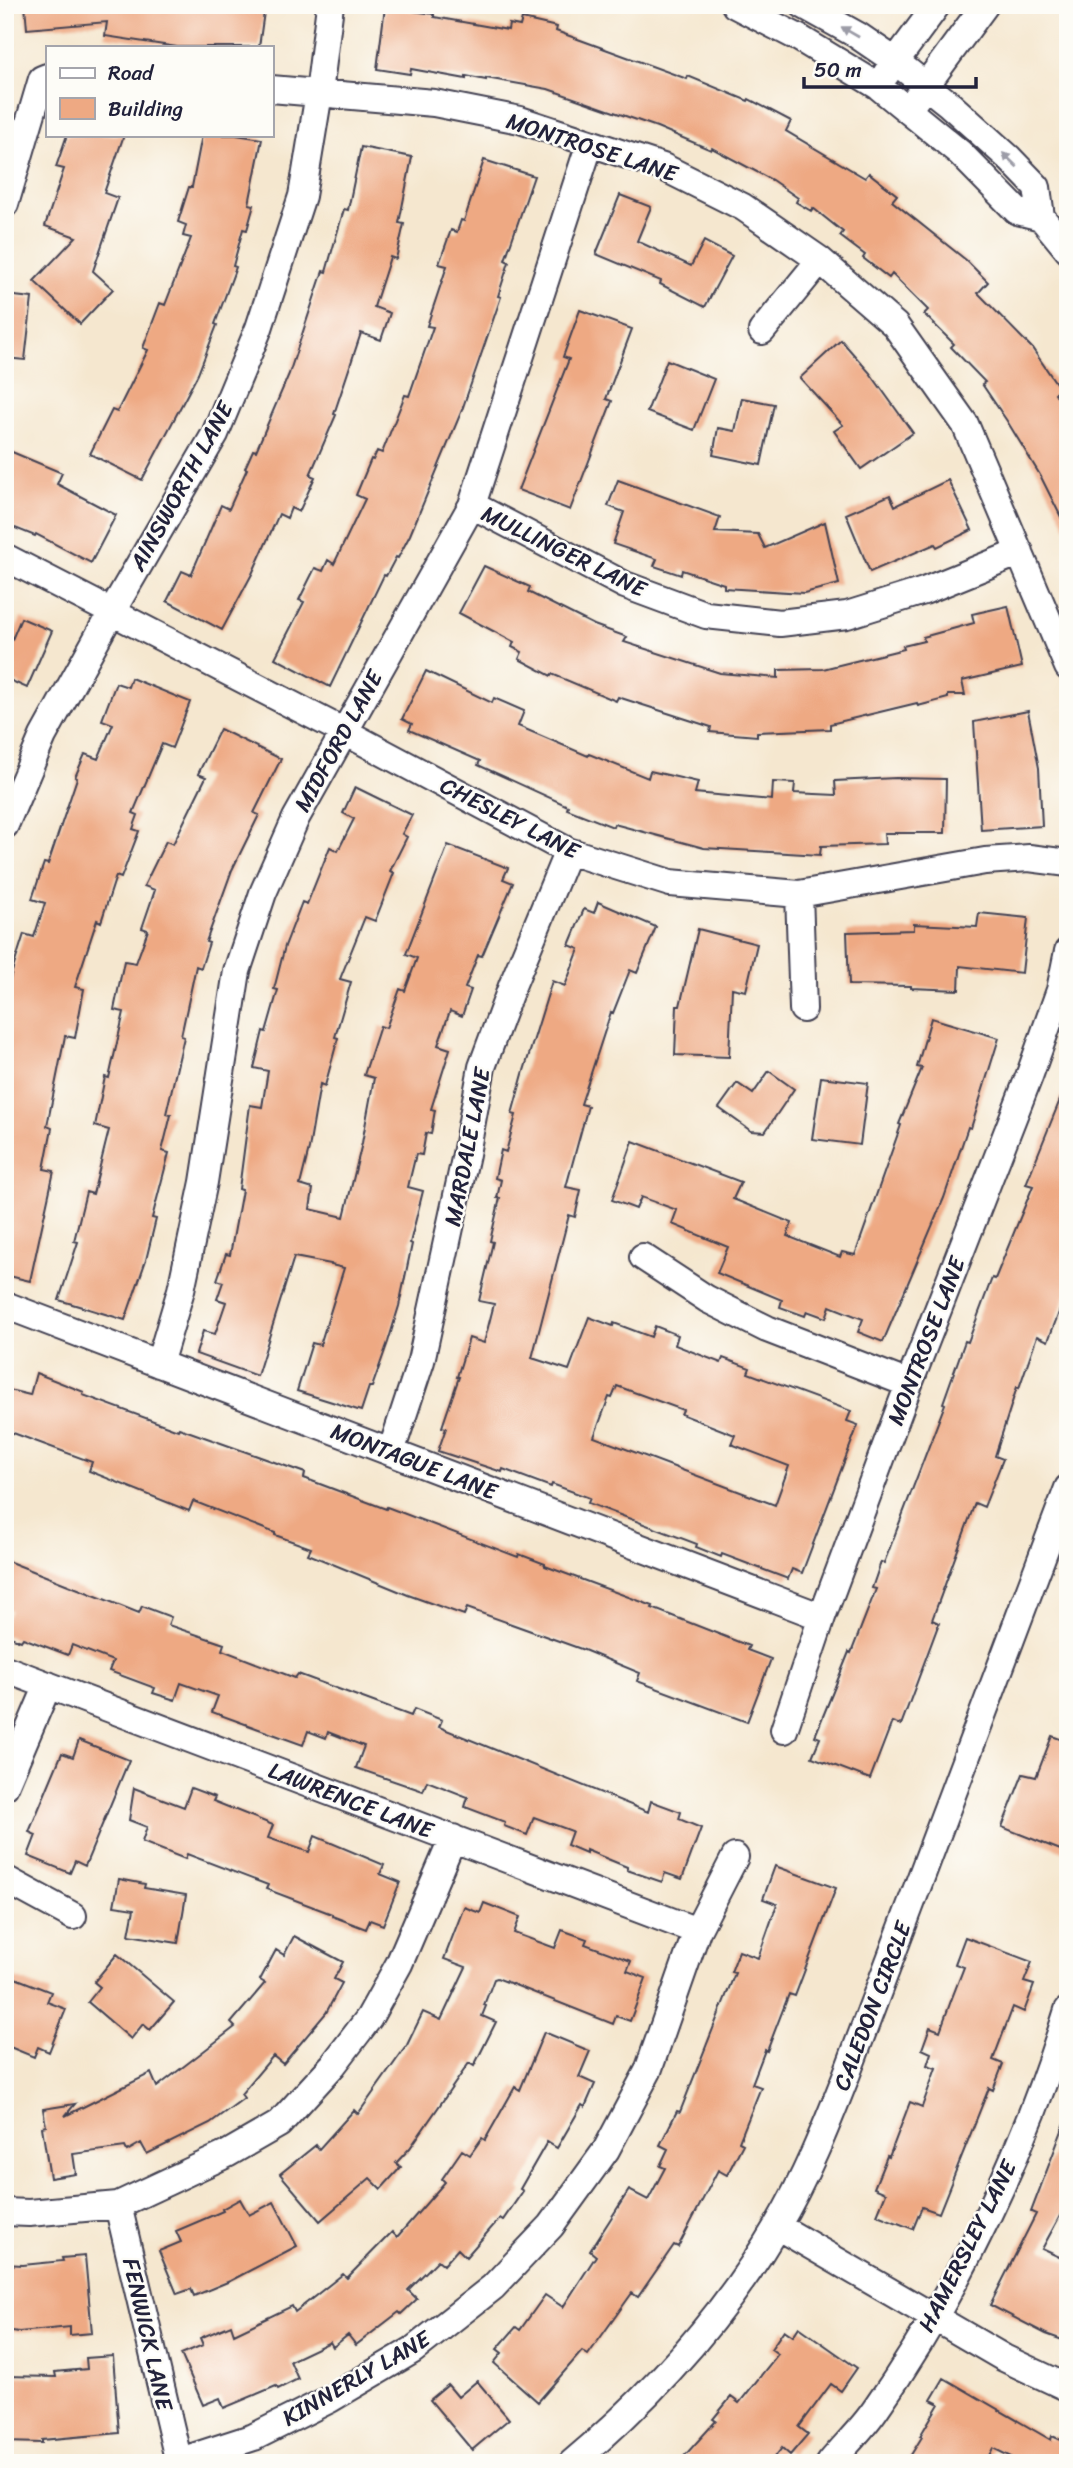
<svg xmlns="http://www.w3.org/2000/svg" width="1073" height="2468" viewBox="0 0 1073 2468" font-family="Sriracha,sans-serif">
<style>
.building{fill:#eea983;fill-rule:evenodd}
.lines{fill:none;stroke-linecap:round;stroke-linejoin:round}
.minor-casing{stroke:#424051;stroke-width:30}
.minor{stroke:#fff;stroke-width:26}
.oneway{fill:#9c9ca7}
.labels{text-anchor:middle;stroke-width:5;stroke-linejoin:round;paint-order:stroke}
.street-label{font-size:23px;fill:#22223b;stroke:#fdfcf7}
</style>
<rect width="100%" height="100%" fill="#fdfcf7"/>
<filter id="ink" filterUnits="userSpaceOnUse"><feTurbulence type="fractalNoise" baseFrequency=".0143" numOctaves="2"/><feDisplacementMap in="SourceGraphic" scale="14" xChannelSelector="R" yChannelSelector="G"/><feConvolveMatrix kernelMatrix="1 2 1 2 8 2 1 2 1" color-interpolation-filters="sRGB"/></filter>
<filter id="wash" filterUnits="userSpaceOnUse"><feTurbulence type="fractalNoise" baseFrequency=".00686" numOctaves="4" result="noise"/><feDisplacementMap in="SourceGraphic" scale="28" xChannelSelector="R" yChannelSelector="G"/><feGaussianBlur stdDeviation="1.57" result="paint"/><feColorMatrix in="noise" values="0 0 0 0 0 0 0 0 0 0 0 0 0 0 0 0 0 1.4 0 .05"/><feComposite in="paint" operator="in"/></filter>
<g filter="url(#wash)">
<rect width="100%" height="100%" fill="#f5e7cf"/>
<g id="blocks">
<!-- building -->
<path class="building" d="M25,5H265L259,47H177L105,36L107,22L27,29Z
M385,7L434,14V17L508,30L509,24L520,26L522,19L557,27L556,31L687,79L688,76L748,101L749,99L791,121L786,131L865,178L869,173L897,195L892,201L966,260L988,282L978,293L1032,348L1060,389L1055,393L1068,415V531L1040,475L1007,421L982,384L985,382L951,347L954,344L924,314L928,310L892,274L889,278L863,258L865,255L840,236L843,232L813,208L811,211L796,202L798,198L772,180L712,148L711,150L657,127L548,89L486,78V80L466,76V79L411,69L410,74L377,69Z
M67,135H124L104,193L118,198L93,271L113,289L80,324L34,281L76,237L45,226L64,169L56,167Z
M202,135H236L262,139L249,204L254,205L247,230L243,229L233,266L236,267L215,324L217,325L198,374L142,480L90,454L112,410L117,412L148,350L143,348L160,303L165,305L191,238L183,236L186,225L178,222L189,187H192Z
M361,147L412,157L399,223L404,224L396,259L390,257L374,307L390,313L381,340L361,333L334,414L336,415L310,475L315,477L299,512L291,508L287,518L279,514L252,574L222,630L167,601L182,571L191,575L221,505L229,509L247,469L245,468L253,450L256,451L289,374L323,271L326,272L344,209L348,210Z
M484,160L534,176L505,260L509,262L498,296L501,297L462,410L410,535L398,558L396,557L386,576L384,575L330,687L275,658L304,602L299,600L315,568L323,571L328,560L334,564L365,499L356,495L371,459L373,460L377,451L382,453L405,395L409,396L433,327L427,326L447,266L439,264L451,230L457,232L461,220L464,221Z
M620,195L651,207L637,241L691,266L704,241L732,256L705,307L660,284L661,281L596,254Z
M5,295L32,298L25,360L5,358Z
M580,310L632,329L606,399L612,401L570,510L518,490L569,359L563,357Z
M841,340L870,373L913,433L861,469L834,431L843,425L800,378Z
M667,360L714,379L694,430L647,412Z
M742,398L774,404L761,465L713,455L718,428L735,431Z
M5,449L62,473L57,484L116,515L91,563L36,534L35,536L10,526L12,520L5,517Z
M618,480L720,517L715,532L758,534L765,548L825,522L839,584L804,593L724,588V584L682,570L681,575L654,566L657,559L613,544L624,512L608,506Z
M948,480L972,530L937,547L935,544L870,572L846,514L890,495L895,506Z
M484,566L530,587L528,592L594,625L627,637L624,642L720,673L778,678V670L823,669L904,649L903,646L924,641L923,637L974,623L972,614L1008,606L1022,667L962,681L965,695H948V698L918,706L917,703L830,724V729L757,732V736L710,732L711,727L618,697L616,701L552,674L551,676L519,659L522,652L512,647L514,642L459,613Z
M21,618L52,631L27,688L5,678V656Z
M426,671L492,703L494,698L524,711L518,726L588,756L589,754L648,778L650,771L698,782L695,793L772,800L773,782L795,783L794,793L836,795L835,781L896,778L946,779L945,833H884L885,844L821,846L820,855L704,848L614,824L613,827L567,809L568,806L478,765L480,761L409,730L412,724L402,719Z
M131,678L190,702L172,748L162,744L133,813L138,815L133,829L139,831L121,878L116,876L101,922L97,920L75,987L84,989L75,1038L65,1036L47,1126L52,1128L44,1169L54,1171L30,1281L5,1275V1005L11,975L24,934L34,937L45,903L32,899L44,863L48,864L77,778L75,777L85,754L98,759L113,724L102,720L116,683L128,687Z
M1028,711L1039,768L1042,826L981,830L974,722Z
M220,729L281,759L254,813L259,815L232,870L206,942L209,943L201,968L196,966L181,1036L184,1037L166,1114L171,1115L162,1151L169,1153L152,1218L156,1219L146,1260L125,1320L59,1300L78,1242L74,1241L86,1192L93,1194L109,1130L95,1126L105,1077L109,1078L124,1012L114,1010L124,961L136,963L148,930L142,928L155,890L144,886L166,841L173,844L206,777L198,774Z
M355,787L412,815L402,834L407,837L390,871L394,873L375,921L365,917L340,979L351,982L335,1037L338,1038L325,1086L320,1084L309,1149L300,1185L313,1189L310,1209L344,1217L362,1143L374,1078L364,1075L380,1026L386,1028L400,989L405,991L417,958L406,954L448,845L508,868L503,879L513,883L482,956L478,955L465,988L471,990L462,1016L450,1011L438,1045L450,1049L431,1109L435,1110L431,1134L426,1133L422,1155L416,1154L408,1187L423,1191L410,1243L412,1244L399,1306L388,1342L372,1387H369L361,1411L297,1391L312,1343L320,1345L344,1268L331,1265V1264L294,1257L257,1376L196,1354L203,1331L215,1334L226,1302L217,1299L223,1282L217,1280L226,1254L230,1255L242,1190L239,1189L250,1105L262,1107L268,1071L254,1068L263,1031L266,1032L278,990L274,989L285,946L302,902L307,904L330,847L338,851L354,819L343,813Z
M598,902L656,927L637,973L630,970L613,1013L611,1012L581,1104L588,1106L566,1187L581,1190L575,1217L569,1215L532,1358L569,1370L589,1317L613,1326L614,1323L651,1337L655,1326L678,1335L675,1345L721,1363L723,1358L750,1368L748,1373L851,1411L847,1421L858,1425L802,1573L792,1569L788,1579L722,1554L721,1557L696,1547L697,1544L588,1503L590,1498L552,1484L551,1487L503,1469L502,1472L438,1451L446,1428L442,1427L459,1377H457L469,1338L484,1343L494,1304L479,1301L493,1242L490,1241L500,1198H497L501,1180L495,1178L501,1150L506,1152L516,1115L512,1114L523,1074L552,981L565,986L579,949L569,945L584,909L594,913ZM617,1386L683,1410L681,1414L735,1435L731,1444L789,1466L775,1505L594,1437L609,1397L612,1398Z
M979,913L1028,918L1022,973L960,966L959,990L911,988V986L849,985L847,932L914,930V924L977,927Z
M698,929L757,944L746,991L732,988L729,1057L675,1055L677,1006H680Z
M931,1018L999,1038L971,1128L968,1127L944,1198L883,1342L858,1332L863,1319L830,1306L826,1318L807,1311L805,1316L780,1307L782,1300L717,1273L728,1247L672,1224L677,1210L641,1197L636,1209L612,1200L633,1141L741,1182L733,1199L792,1223L787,1236L840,1257L842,1252L855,1255L901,1125L899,1124L922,1068L917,1067Z
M769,1071L794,1089L765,1132L751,1131L719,1108L737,1083L753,1094Z
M821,1077L868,1083L860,1145L812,1139Z
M1066,1085L1068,1289L1048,1341L1037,1336L1019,1388L1017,1387L995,1456L1003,1459L984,1507L975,1503L932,1620L939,1623L901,1725L892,1722L870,1779L812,1757L820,1738L815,1736L849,1652L851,1653L876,1589L872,1588L881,1562L884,1563L945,1404L943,1403L965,1341L968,1342L992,1278L995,1279L1033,1186L1026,1184Z
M36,1373L84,1392L83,1395L178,1430L179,1428L305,1473L304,1478L386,1509L387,1507L518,1557L519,1554L545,1564V1566L653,1606L652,1608L749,1646L747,1650L771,1659L747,1722L637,1681L640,1673L584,1650L467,1608L464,1615L408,1595L308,1554L311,1548L275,1535V1533L193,1501L189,1511L89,1471L92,1462L5,1430V1389L30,1395Z
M5,1560L139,1613L142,1606L171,1617L168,1625L224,1644L222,1650L295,1678L298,1674L411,1716L414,1709L442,1720L439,1727L648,1812L651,1801L681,1812L679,1819L701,1828L682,1879L665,1873L662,1882L627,1870V1867L586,1850V1853L567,1845L572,1831L534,1817L527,1835L504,1826L505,1822L465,1807L468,1797L427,1781L423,1791L356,1768L364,1746L328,1732L326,1738L308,1731L303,1745L212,1712L218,1696L181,1683L175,1700L153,1693L155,1688L109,1671L113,1661L72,1645L68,1655L23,1638L21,1641L5,1635V1624L11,1610L5,1608Z
M1052,1736L1068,1742V1853L1002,1827L1023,1774L1036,1777Z
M79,1740L129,1760L85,1866L75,1861L70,1873L28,1856L36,1835L29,1832L62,1753L73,1757Z
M134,1788L184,1807L191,1788L215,1797L213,1801L273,1825L268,1838L309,1852L315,1836L384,1865L380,1874L400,1882L383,1925L370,1920L366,1929L332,1916V1914L266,1889L268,1885L187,1854L185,1859L142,1842L147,1827L129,1820Z
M775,1866L836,1888L795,1996L789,1994L767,2051L765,2050L752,2084L761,2087L739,2142L743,2144L727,2175L718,2170L678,2247L674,2245L638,2297L632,2293L588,2355L582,2351L538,2402L494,2363L502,2353L497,2349L516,2327L520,2330L545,2295L563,2307L596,2256L590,2251L629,2190L648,2200L665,2168L660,2166L668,2149L660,2145L677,2111L680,2112L735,1973L731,1972L739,1951L758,1958L777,1904L763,1899Z
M119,1879L145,1884L144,1888L186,1895L178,1943L129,1935L134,1909L114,1906Z
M484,1903L520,1917L514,1933L555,1948L562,1930L587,1939L585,1944L631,1961L627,1971L646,1978L630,2021L616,2016L613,2024L497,1978L494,1979L484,2005L486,2006L482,2016L496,2022L474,2066L469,2063L410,2148L396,2163L401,2167L381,2189L370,2178L320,2221L280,2174L316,2145L319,2149L354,2110L358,2114L407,2045L423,2012L441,2020L466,1967L444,1959L464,1907L480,1913Z
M294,1936L343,1962L334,1979L342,1983L326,2013L283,2064L273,2056L241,2094L244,2098L210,2123L147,2154L141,2143L127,2151L125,2147L73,2154L76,2174L50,2178L42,2127L46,2126L43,2109L75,2104L65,2116L151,2073L157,2087L235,2027L231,2023L265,1983L260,1980L276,1950L284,1955Z
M965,1937L1032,1962L1024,1982L1034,1985L1024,2012L1013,2007L993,2060L1003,2064L993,2090L989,2088L939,2213L922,2207L913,2229L877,2215L886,2193L874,2188L887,2156L889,2157L910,2102L922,2107L936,2068L927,2065L931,2053L922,2049L930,2027L940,2031L952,1998L964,1967L955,1964Z
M117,1954L174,2002L150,2030L143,2024L131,2039L88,2002L100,1987L94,1982Z
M5,1974L51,1992L47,2002L66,2009L49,2052L38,2047L34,2057L5,2045Z
M544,2032L590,2051L579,2077L595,2084L585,2107L582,2105L557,2148L547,2142L520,2189L523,2191L503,2220L500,2218L466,2257L458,2249L444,2265L438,2260L408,2290L417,2299L401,2314L399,2312L356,2345L348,2335L333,2347L330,2342L290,2361L298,2379L278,2389L276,2386L224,2408L220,2398L203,2405L181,2354L203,2345L200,2338L231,2325L234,2334L292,2306L295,2312L343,2274L347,2278L392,2232L397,2237L445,2182L442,2179L462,2150L470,2155L482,2138L485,2140L515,2087L520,2090Z
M1066,2120L1068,2216L1061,2214L1042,2249L1068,2261V2342L1046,2334L990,2305L1036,2214L1031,2212Z
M240,2199L249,2215L274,2202L297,2246L230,2281L194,2296L191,2289L177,2294L159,2251L181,2242L176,2231L223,2211L222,2209Z
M85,2256L92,2333L70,2335V2327L19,2332L5,2330V2264L23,2265L63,2261L62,2258Z
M799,2327L857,2368L841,2391L831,2384L799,2427L808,2434L790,2455L782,2448L770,2463H678L716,2421L713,2419L731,2397L739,2403L778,2354L771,2349L784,2330L793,2336Z
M113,2356L119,2433L42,2440V2443L5,2442V2376L56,2377L55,2372L87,2369L86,2358Z
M944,2378L1051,2440L1052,2436L1068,2443V2463H1023L993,2448L985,2463H906L922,2437L920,2436L939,2404L931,2400Z
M477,2381L509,2419L472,2450L430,2400L448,2385L458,2397Z"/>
</g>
</g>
<g filter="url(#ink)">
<use href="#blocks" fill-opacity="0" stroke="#424051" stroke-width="2"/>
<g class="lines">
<!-- minor casing -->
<g class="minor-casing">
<path id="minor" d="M735,5L799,38L878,86L960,153L1017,211L1041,217
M803,5L857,35L895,61L949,104L1009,158L1037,187L1041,217L1068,250
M886,74L937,5
M271,89L434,103L520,120L663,167L743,207L820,260L895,325L965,424L1068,667
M915,100L985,5
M5,204L42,79L47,77
M762,331L820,260
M472,505L625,585L706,615L780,623L847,615L924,591L1020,552
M5,557L343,731L568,851L670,883L799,894L985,861L1029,858L1068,863
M5,825L43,736L111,613L215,434L259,328L302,196L319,93L330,5
M799,894L803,1009
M643,1257L707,1299L767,1329L909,1384
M5,1305L822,1617
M159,1364L181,1290L204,1182L237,971L263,893L296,818L472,505L590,143
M391,1452L421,1361L466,1154L482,1067L512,986L568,851
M5,1669L697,1931
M784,1730L822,1617L909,1384L1030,1074L1060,990L1068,951
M5,1786L48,1685
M5,1879L73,1916
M118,2205L179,2463
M5,2212L29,2213L118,2205L227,2154L279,2124L333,2065L369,2018L399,1964L453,1838
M777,2226L1004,2358L1068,2388
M174,2463L254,2437L330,2399L413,2350L493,2287L551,2226L606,2150L648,2071L697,1931L735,1857
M572,2463C652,2396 724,2316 777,2226C805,2179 826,2127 846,2076L1068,1488
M830,2463C845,2445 862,2429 875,2410C959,2291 1025,2149 1068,2010"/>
</g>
<!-- minor -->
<use href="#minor" class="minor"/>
</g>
<!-- one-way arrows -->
<defs><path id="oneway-solid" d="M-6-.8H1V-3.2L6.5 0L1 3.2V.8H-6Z" transform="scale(1.75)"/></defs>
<g class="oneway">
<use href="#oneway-solid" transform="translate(850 32) rotate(-150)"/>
<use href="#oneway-solid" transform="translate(1010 160) rotate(-136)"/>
</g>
</g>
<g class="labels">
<!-- street labels -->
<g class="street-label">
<text transform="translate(592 147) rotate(18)" y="8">MONTROSE LANE</text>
<text transform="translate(181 486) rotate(-61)" y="8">AINSWORTH LANE</text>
<text transform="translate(564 551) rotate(26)" y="8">MULLINGER LANE</text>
<text transform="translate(338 741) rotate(-61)" y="8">MIDFORD LANE</text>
<text transform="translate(510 818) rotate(27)" y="8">CHESLEY LANE</text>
<text transform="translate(467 1147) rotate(-79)" y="8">MARDALE LANE</text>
<text transform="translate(926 1341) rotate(-69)" y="8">MONTROSE LANE</text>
<text transform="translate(414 1461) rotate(21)" y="8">MONTAGUE LANE</text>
<text transform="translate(351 1800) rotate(21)" y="8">LAWRENCE LANE</text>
<text transform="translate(872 2006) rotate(-69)" y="8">CALEDON CIRCLE</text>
<text transform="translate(967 2246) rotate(-63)" y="8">HAMERSLEY LANE</text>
<text transform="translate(148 2334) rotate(77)" y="8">FENWICK LANE</text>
<text transform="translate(356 2378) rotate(-30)" y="8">KINNERLY LANE</text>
</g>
</g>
<!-- margin -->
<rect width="1073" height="2468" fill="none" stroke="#fdfcf7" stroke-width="28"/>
<!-- legend -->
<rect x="46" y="46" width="228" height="91" fill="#fdfcf7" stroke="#a5a5ac" stroke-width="2"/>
<rect x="60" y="68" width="35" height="10" fill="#ffffff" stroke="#a5a5ac" stroke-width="2"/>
<text x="108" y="80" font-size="21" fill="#22223b">Road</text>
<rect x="60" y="98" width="35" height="21" fill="#eea983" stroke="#a5a5ac" stroke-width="2"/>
<text x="108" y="116" font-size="21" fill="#22223b">Building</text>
<!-- scale -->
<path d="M804 77v10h172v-10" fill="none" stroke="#22223b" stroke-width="3.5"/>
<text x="814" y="77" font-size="21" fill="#22223b" stroke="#fdfcf7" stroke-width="5" paint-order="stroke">50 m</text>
</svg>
